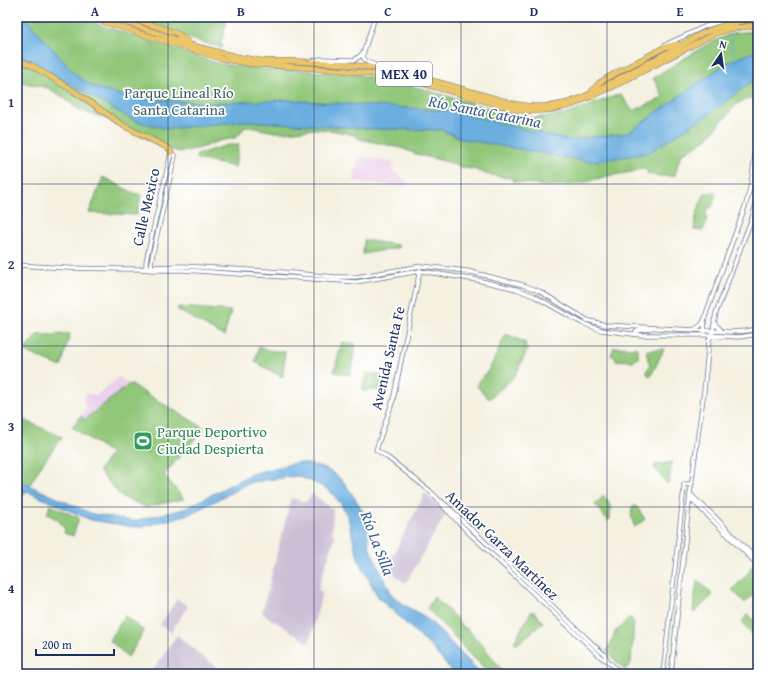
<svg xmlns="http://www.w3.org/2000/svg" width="775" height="691" viewBox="0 0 775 691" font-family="'Gentium Book Plus',serif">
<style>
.built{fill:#ebd1eb}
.industrial{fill:#cbbfd5}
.green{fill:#91c779;stroke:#567b6c}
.water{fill:#6bafe0;stroke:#436f9f}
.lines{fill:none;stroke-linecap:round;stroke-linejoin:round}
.stream{stroke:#6bafe0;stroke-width:1}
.minor-casing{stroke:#67738c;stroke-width:5}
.major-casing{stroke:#67738c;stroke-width:6}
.highway-casing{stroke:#67738c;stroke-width:6}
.minor{stroke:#fff;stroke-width:3.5}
.major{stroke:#ecc669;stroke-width:4.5}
.highway{stroke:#ecc669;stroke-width:5}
.grid{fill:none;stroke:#1b2f5e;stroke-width:1;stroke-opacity:0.55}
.labels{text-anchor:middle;stroke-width:3.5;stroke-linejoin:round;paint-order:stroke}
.shield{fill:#fff;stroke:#5f6d8e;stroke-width:1}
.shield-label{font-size:14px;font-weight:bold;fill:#1b2f5e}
.park-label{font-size:15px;fill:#3e5d66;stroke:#fff}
.street-label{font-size:15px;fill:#1b2f5e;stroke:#fff}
.leisure-label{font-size:15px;fill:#27864d;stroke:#fff;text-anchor:start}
.water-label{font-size:16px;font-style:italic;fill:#375c8c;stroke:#fff}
.neatline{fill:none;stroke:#1b2f5e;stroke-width:1.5}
.grid-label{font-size:13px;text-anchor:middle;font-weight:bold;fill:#1b2f5e}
</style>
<rect width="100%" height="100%" fill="#fff"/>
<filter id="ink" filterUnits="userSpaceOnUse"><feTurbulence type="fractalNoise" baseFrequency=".025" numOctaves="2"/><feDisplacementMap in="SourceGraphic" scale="8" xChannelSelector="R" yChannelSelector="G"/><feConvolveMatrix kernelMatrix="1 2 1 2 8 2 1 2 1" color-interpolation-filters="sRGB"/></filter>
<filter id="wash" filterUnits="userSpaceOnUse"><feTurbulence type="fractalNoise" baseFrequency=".012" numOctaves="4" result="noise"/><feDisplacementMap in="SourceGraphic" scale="16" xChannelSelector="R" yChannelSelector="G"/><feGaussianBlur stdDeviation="0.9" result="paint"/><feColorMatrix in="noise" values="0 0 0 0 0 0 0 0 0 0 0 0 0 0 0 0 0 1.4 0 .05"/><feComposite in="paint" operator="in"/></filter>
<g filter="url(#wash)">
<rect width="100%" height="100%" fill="#f4f1e0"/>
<!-- built -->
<path class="built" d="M358,157L395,162L393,173L397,174L408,182L406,187L355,181L354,179Z
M119,377L130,384L84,420L81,416L86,408L83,400L85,394L97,395Z"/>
<!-- industrial -->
<path class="industrial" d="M312,493L333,510L332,533L335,536L318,589L322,593L309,643L262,613L291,498L306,502Z
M425,493L447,512L405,584L387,567Z
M177,599L188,606L171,632L160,625Z
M177,635L186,643L224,674H150Z"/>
<!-- green -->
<path class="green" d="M17,17H76L221,64L246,67L265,69L311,71L352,74L385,80L424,89L460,100L510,114L533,118L564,115L620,94L633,111L658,100L663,96L653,78L704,46L732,33L758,31V96L742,101L736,105L707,138L694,147L683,153L678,163L675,175L673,176H660L648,174L647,171L642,168L632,172L607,176L578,184L546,186L512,181L515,180L510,178L496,176L486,174L476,170L461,167L447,162L416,154L401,148L360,139L355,135L331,130L314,129L285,132H275L255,128L246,127L243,129L240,134L235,138L219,141L201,148L180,152L169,149L117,124L110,119L90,114L75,107L63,97L48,88L17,81Z
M138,17H226V25L220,45L223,46L222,48L171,33L137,18Z
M228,145H239L235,167L197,159L196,157L198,154Z
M103,177L132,192L141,195L137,215L89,213Z
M705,193H715L716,195L712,207C704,210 706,211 707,217C707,221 705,227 703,230H694C695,216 699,205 705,193Z
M364,240L397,245L399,246L398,248L363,254Z
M180,307L231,311L224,336L179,311L177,308Z
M70,334L61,367L24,351L37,335Z
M506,334L526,343L525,346L527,350L515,376L511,380L489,399L476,385L490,368Z
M342,342L356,344L350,375L334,372Z
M259,347L267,350L285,352L283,375L282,377L255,362Z
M614,347L638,348V358L635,361L615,360L616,358L611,355Z
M664,349L651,376L647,374V370L650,365L647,357V350Z
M366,372L383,376L380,390H367L365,392L362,391Z
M130,384L204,428L164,475L184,499L146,507L122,497L99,471L111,453L72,427L81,416L84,420Z
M17,417L62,437L42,464L24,495L17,494Z
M672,462L669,483L667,484L654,467L655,465Z
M604,496C612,505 610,508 610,519L608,521L595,504Z
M50,505L79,518L73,536L64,533L65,530C61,522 55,517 47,514Z
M634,506L637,507L645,519L635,527C631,520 631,515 632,507Z
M755,564L758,567V590L745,603L732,590L750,571L751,567Z
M697,581L699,582L713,595L694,613L693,610Z
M434,597L458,620L462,627H465L480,642L505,674H490L467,651L451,633L427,609Z
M531,612H535L542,621L543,623L517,644H515L514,642Z
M748,614L758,625V640L741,623Z
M125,616L144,631L128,657L109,640Z
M630,617L634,622L631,663L625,670L606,651L611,643L615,632Z"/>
<!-- water -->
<path class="water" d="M17,17H24L77,76L94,87L131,98L206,103L289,100L452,111L567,140L628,133L726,63L753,52L758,51V77L706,116L648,153L590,162L463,139L442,130L373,129L246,121L168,129L135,121L17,54Z
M298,462L322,467L333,473L344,482L358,503L365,516L370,549L392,595L406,606L424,616L431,622L481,674H454L431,647L378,597L358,559L348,518L341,504L329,490L315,483L297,476L252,482L190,514L141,527H133L91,520L17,487V480L93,514L133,521L184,509L251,474Z"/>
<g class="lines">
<!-- stream -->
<path class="stream" d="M733,32C732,47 729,45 738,59"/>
</g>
</g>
<g filter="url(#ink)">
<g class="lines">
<!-- minor casing -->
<g class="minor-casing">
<path id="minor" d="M375,17L364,51L363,57L367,62L381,67
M665,45L706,26L734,17
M311,61L321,59L354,60L359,57L363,52
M17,265L67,268L122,269H140L151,267L182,266L282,272L336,277H356L421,266L467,271L523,285L539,291L587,320L605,325L730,332L746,331L758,329
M141,269L152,270H183L356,282L420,271L477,280L516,289L534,296L582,323L601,330L640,335H706L739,337L758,334
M146,269V262L148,252L171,153L175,156L153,252L151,263L152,269
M420,270L393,400L376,450L387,457L430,491L439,500L444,507L468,532L602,658L608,661
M714,321L716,325L722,331
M695,329L701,325L704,321
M705,332L704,321L707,311L746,204L751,184L758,134
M635,334L637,331L650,329
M690,494L711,513L758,561
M690,498L758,565
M441,501L446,505L597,648L605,655L608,661L622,674
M663,674L684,488V484H692
M671,674L690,494L704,391L709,340C714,333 714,322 716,313L752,218L758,197"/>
</g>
<!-- major casing -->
<g class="major-casing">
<path id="major" d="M17,666L26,674"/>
</g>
<!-- highway casing -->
<g class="highway-casing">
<path id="highway" d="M87,17L223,59L252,64L340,70L385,76L421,83L514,109L526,111L550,110L572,105L612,87L714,34L729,29L758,25
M110,17L198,47L238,57L263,61H291L345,64L390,70L441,83L514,104C530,107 546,108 562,104C582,100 600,88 618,79C645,64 674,50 701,34C719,26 738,20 758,20
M127,17L174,32L181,36L188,42
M17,59L31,65L69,88L87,100L124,126L168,148L170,150L171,153
M592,91L599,83L607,78L665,47L678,44"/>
</g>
<!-- minor -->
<use href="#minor" class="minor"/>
<!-- major -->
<use href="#major" class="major"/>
<!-- highway -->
<use href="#highway" class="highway"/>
</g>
</g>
<!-- grid -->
<path class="grid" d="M168,17V674M314,17V674M461,17V674M607,17V674M17,184H758M17,346H758M17,507H758"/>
<!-- icons -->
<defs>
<g id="stadium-square" transform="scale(1)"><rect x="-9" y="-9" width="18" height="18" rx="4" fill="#2e9e5b" stroke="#fff"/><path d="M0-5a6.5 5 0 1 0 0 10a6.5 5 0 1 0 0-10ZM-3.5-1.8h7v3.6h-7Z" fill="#fff"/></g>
</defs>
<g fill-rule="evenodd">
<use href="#stadium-square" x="143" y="441"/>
</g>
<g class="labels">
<!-- shield labels -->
<rect class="shield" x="376" y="62" width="56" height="24" rx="3"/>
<g class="shield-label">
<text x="404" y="79">MEX 40</text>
</g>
<!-- park labels -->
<g class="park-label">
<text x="179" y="98">Parque Lineal Río<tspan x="179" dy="17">Santa Catarina</tspan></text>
</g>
<!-- street labels -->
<g class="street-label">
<text transform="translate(146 207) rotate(-77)" y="5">Calle Mexico</text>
<text transform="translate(388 358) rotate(-77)" y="5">Avenida Santa Fe</text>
<text transform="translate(502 545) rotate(44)" y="5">Amador Garza Martínez</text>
</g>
<!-- leisure labels -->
<g class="leisure-label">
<text x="157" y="437">Parque Deportivo<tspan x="157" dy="17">Ciudad Despierta</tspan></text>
</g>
<!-- water labels -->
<g class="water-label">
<text transform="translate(485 111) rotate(11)" y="6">Río Santa Catarina</text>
<text transform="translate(378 543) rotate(69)" y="6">Río La Silla</text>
</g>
</g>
<!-- margin -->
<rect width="775" height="691" fill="none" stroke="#fff" stroke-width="44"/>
<!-- north arrow -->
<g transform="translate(721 54) rotate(13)" stroke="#ffffff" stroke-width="3" paint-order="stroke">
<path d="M0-3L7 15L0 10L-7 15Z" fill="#1b2f5e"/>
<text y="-6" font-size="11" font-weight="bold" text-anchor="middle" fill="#1b2f5e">N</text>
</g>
<!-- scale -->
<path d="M36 649v6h78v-6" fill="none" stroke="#1b2f5e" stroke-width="2"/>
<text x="42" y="649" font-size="12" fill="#1b2f5e" stroke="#ffffff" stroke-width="3" paint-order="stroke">200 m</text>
<rect x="22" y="22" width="731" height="647" class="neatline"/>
<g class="grid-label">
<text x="95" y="16">A</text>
<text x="241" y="16">B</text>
<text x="388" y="16">C</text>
<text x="534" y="16">D</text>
<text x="680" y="16">E</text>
<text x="11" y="107">1</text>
<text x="11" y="269">2</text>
<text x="11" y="431">3</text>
<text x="11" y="593">4</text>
</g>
</svg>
